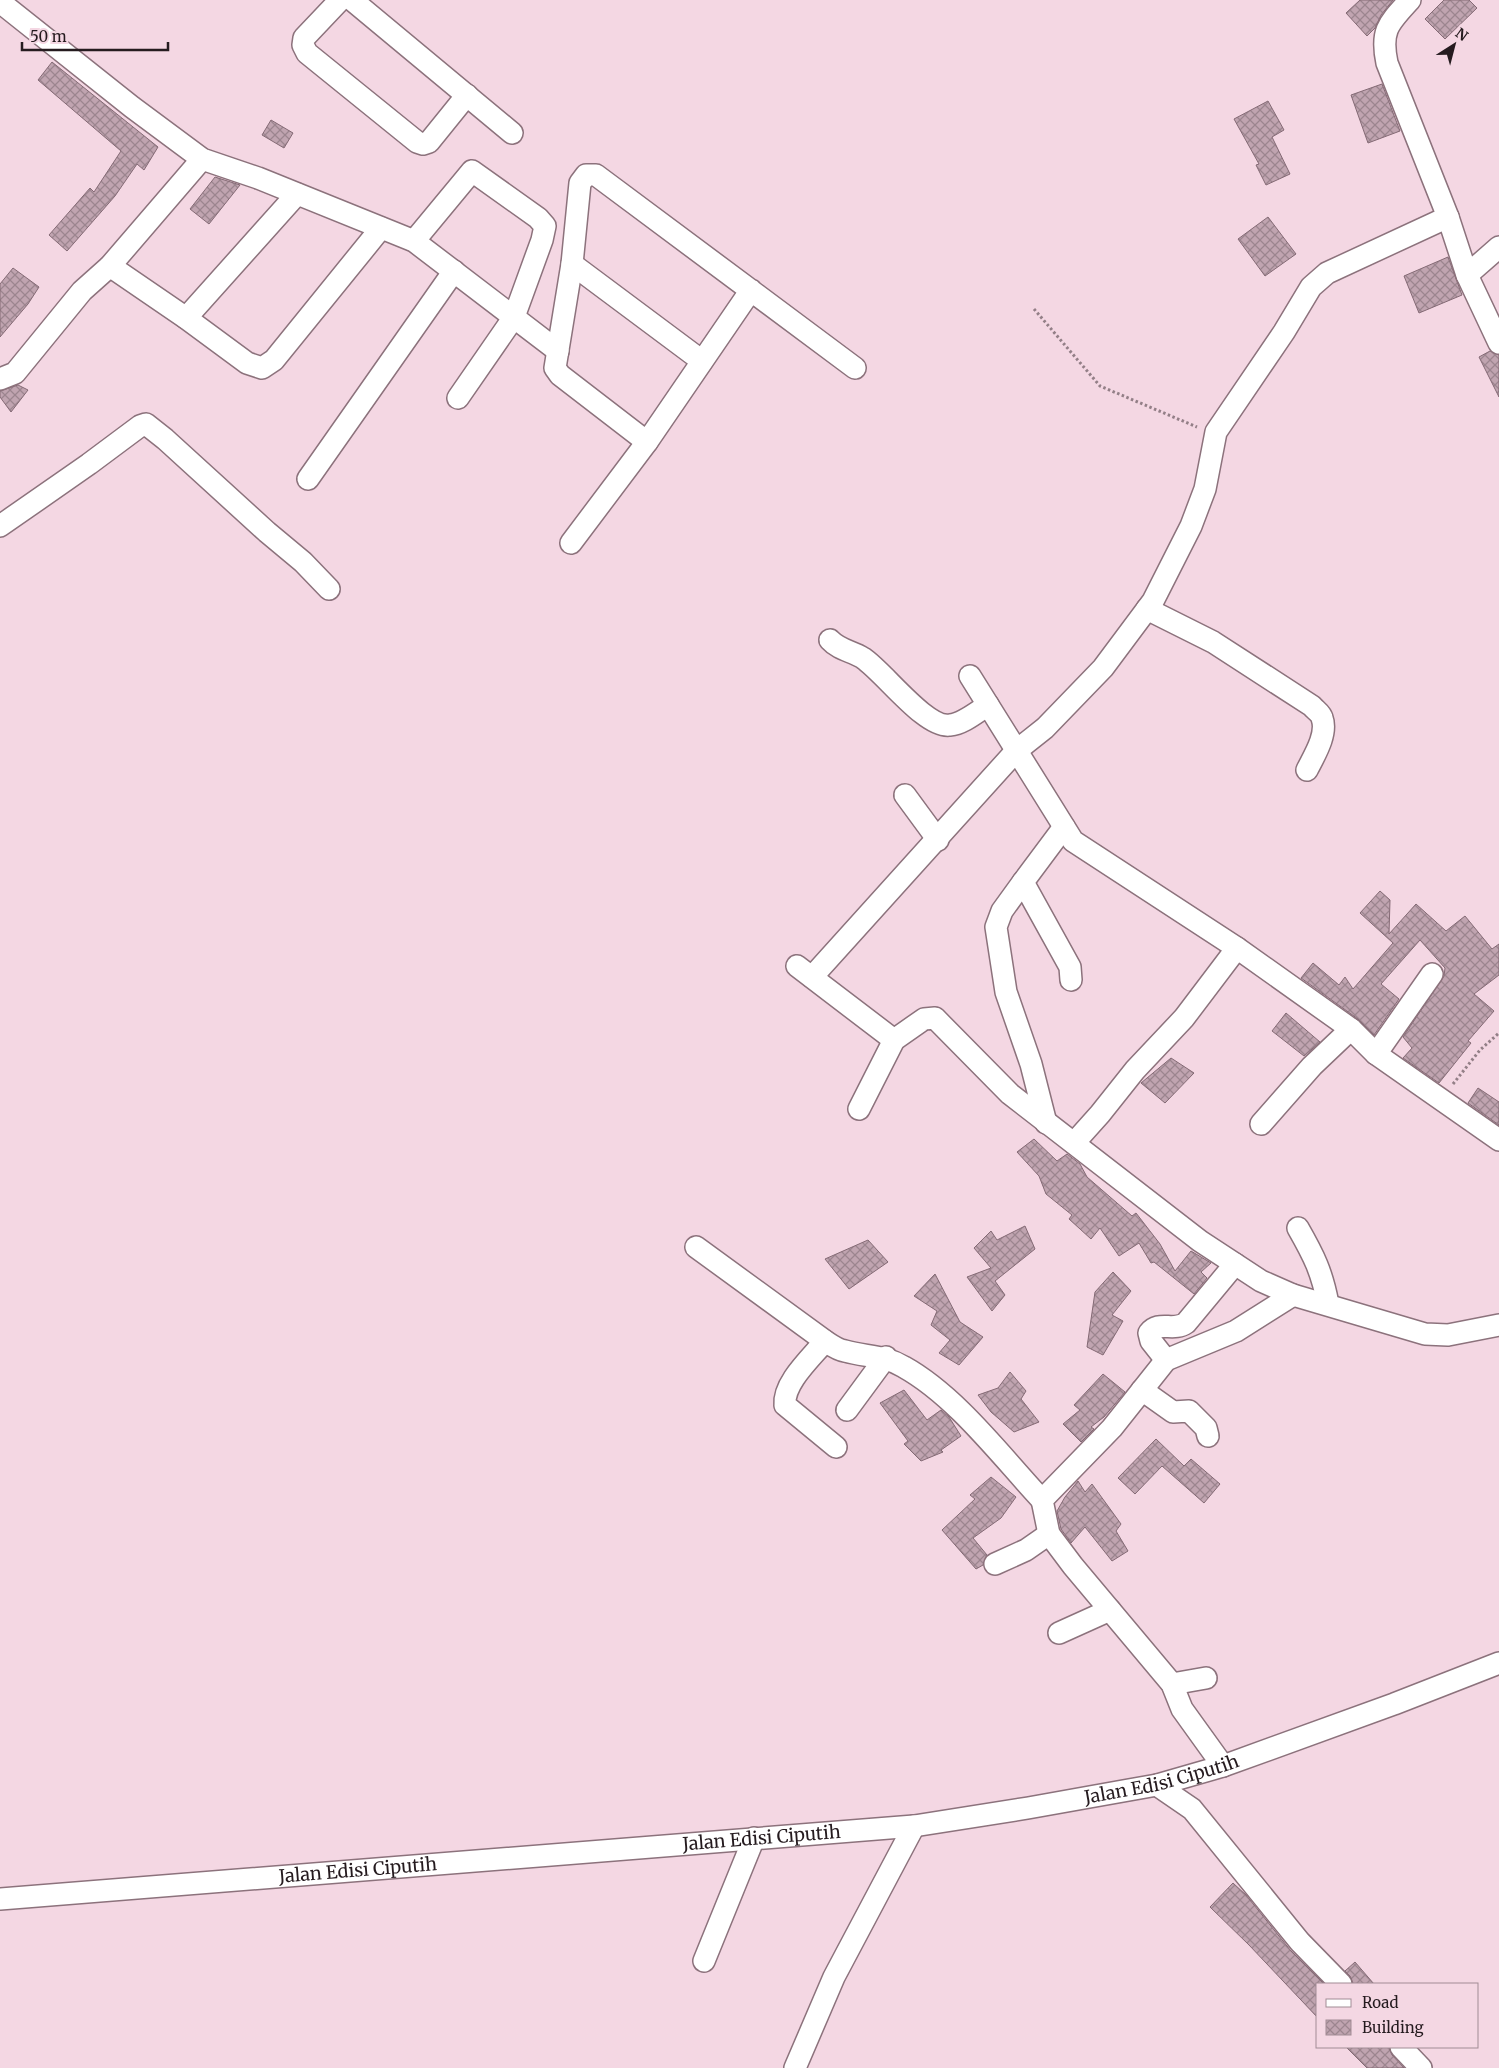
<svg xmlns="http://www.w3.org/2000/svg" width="1499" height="2068" viewBox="0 0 1499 2068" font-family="Merriweather,serif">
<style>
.building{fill:url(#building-cross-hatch);stroke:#846a75}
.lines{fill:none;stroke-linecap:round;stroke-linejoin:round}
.minor-casing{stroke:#8c727c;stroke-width:24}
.path{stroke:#937f87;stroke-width:3;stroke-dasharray:2.5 2.5;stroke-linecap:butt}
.minor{stroke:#fff;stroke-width:21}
.labels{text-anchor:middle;stroke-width:4;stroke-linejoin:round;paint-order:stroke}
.street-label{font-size:18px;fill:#251b1f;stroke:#f4d7e3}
</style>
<defs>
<pattern id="building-cross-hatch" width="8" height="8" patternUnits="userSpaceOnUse" patternTransform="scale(1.25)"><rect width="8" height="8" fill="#c0a4b0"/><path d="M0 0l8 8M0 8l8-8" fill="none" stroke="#9c858f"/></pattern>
</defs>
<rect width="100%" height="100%" fill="#f4d7e3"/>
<!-- building -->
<path class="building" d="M1360,0H1393L1381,15L1375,28L1367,36L1346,13Z
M1444,0H1469L1477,8L1445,39L1425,19Z
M52,62L158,147L144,170L137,164L115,196L67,251L49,235L90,188L94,192L121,151L38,80Z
M1382,84L1400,131L1368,143L1351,95Z
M1268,101L1284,130L1272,137L1290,174L1266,185L1256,165L1259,164L1234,119Z
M271,120L293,133L284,148L262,135Z
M215,177L240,185L209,224L190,209Z
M1268,217L1296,254L1265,276L1238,239Z
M1448,257L1462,295L1419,313L1404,276Z
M13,268L39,287L28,304L0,337V284Z
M1490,351L1499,355V397L1479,357Z
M18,385L28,390L11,412L0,397V391Z
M1380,891L1390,900L1389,934L1416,904L1446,931L1465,916L1492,949L1499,944V975L1474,994L1494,1011L1468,1041L1471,1043L1439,1083L1403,1058L1412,1048L1403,1037L1444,976L1445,968L1420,940L1381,984L1399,999L1374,1035L1358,1019L1301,978L1313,963L1339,985L1345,977L1353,989L1393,943L1360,913Z
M1286,1013L1320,1042L1304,1056L1272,1031Z
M1171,1058L1194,1073L1165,1103L1141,1083Z
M1478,1088L1499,1102V1125L1468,1103Z
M1034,1139L1057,1161L1067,1154L1080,1164L1087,1177L1132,1216L1136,1213L1160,1244L1175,1271L1191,1251L1211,1263L1201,1272L1207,1278L1194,1294L1154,1262L1151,1263L1139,1243L1119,1256L1100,1228L1091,1239L1069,1219L1072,1215L1046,1194L1039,1176L1017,1152Z
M1025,1226L1035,1249L995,1281L1005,1295L992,1311L967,1277L991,1268L974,1248L991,1231L997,1240Z
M868,1240L888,1262L849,1289L825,1259Z
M1113,1272L1131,1291L1112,1315L1123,1321L1103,1355L1087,1347L1095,1292Z
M935,1274L960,1322L983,1337L959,1365L939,1353L950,1340L931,1325L937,1311L914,1296Z
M1010,1372L1026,1391L1021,1399L1039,1422L1014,1432L991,1412L978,1395L998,1388Z
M1103,1374L1125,1392L1104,1417L1091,1427L1094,1429L1081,1442L1063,1424L1080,1410L1074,1405Z
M904,1390L927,1420L941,1410L949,1417L961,1436L941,1450L943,1452L921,1461L904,1444L908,1441L880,1403Z
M1156,1439L1184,1466L1191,1459L1220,1484L1204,1503L1162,1466L1135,1494L1118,1478Z
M991,1477L1016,1497L1001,1518L973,1538L987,1555L983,1565L976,1569L942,1530L975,1499L970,1495Z
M1078,1481L1085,1492L1092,1484L1121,1524L1116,1531L1128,1551L1112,1561L1085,1527L1071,1543L1061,1529L1057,1511L1065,1497Z
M1233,1883L1246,1895L1291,1951L1324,1984H1318V2018L1249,1945L1210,1907Z
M1355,1962L1374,1984H1353L1350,1976L1345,1971Z
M1346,2047H1389L1392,2055L1404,2068H1367Z"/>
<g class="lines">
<!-- minor casing -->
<g class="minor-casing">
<g id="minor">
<path d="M340,0L304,38L303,45L307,53L417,142L423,144L429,142L467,95"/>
<path d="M352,0L512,133"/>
<path d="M1410,0C1389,23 1380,30 1387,63L1448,217L1467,275L1499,343"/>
<path d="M0,2L132,107L202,159L258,178L414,241L558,351"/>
<path d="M414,241L472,171L538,218L545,226L542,240L514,317L458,398"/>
<path d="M572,264L702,361"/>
<path d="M110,266L186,318L247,363L262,368L274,360L381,228"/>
<path d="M1467,275L1499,247"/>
<path d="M751,290L647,442L560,375L555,368L572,264L580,183L586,175H596L855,368"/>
<path d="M186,318L297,194"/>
<path d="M0,379L15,373L82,291L110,266L202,159"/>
<path d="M308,479L454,271"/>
<path d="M0,526L89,464L140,426L146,424L165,439L267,532L303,562L329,589"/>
<path d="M571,543L647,442"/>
<path d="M1147,609L1213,642L1312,706C1315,710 1321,713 1322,718C1328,734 1314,756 1307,770"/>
<path d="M830,640C839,650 852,651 863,658C885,673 926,729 950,725C963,724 977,712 988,705"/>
<path d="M970,676L1073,841L1237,948L1351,1029L1376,1054L1499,1140"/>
<path d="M905,795L938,840"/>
<path d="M1064,827L1023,882L1070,967L1071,980"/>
<path d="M1023,882L1002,911L996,927L1006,992L1031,1064L1046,1123"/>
<path d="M797,966L894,1040"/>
<path d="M812,977L1016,751L1045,728L1103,668L1153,601L1191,526L1205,489L1216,432L1284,332L1311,287L1327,273L1448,217"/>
<path d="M1376,1054L1432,974"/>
<path d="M859,1109L894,1040L924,1019L935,1018L1010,1094L1200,1241L1261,1281L1293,1295L1425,1334L1448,1335L1499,1325"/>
<path d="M1261,1124L1312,1066L1351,1029"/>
<path d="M1074,1143L1100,1114L1135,1070L1184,1018L1237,948"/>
<path d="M1298,1228C1314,1256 1322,1272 1328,1304"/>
<path d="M696,1247L825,1341C831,1345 838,1350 845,1351C867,1357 884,1355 904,1367C956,1396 1001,1456 1042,1500"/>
<path d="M825,1341C811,1358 783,1383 785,1405L836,1447"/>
<path d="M1166,1360L1151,1341L1149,1333C1159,1320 1173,1332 1186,1323L1235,1264"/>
<path d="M1142,1390L1173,1412L1189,1411L1206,1428L1208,1436"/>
<path d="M847,1410L886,1357"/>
<path d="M995,1564L1026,1550L1049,1534"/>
<path d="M1059,1633L1110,1610"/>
<path d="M1172,1684L1206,1678"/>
<path d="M1223,1766L1182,1709L1172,1684L1073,1566L1049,1534L1042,1500L1112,1428L1166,1360L1236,1331L1293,1295"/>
<path d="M1157,1785L1192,1809L1300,1942L1341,1984"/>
<path id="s1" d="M0,1899L914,1826L1028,1808L1157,1785L1223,1766L1394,1704L1499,1663"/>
<path d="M704,1961L754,1838"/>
<path d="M1401,2047L1421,2068"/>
<path d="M795,2068L834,1977L914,1826"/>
</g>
</g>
<!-- path -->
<path class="path" d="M1034,309L1100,386L1197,427
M1453,1084L1480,1050L1499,1033"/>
<!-- minor -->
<use href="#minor" class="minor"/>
</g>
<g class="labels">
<!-- street labels -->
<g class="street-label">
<text dy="6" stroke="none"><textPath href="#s1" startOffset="1169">Jalan Edisi Ciputih</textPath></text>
<text dy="6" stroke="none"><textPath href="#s1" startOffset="764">Jalan Edisi Ciputih</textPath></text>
<text dy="6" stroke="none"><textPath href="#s1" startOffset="359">Jalan Edisi Ciputih</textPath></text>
</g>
</g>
<!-- legend -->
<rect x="1316" y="1983" width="162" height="65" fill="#f4d7e3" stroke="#a18c95"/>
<rect x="1326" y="1999" width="25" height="8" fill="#ffffff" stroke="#a18c95"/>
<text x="1362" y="2008" font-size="15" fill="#251b1f">Road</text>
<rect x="1326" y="2020" width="25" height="15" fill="url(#building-cross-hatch)" stroke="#a18c95"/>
<text x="1362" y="2033" font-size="15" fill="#251b1f">Building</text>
<!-- north arrow -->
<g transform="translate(1454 45) rotate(36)" stroke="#f4d7e3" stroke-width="4" paint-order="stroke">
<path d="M0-4L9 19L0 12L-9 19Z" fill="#251b1f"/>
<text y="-8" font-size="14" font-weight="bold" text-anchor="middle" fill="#251b1f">N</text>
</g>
<!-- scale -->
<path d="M22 42v8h146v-8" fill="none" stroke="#251b1f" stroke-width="2.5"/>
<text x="30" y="42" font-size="15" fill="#251b1f" stroke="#f4d7e3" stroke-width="4" paint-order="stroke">50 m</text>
</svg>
